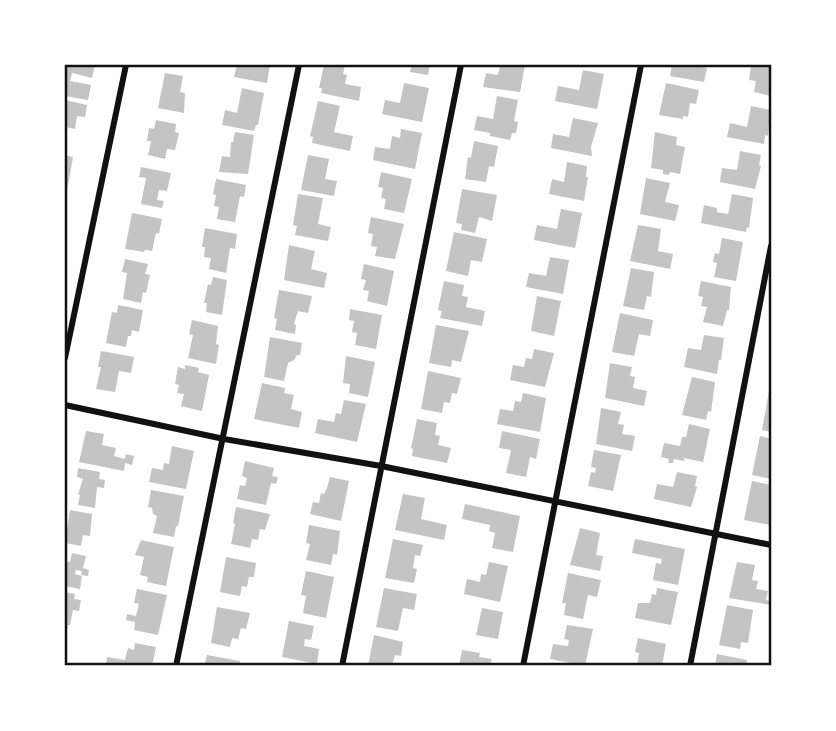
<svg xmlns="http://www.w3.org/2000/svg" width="836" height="731" viewBox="0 0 836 731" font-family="'Exo 2',sans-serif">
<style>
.building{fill:#c4c4c4}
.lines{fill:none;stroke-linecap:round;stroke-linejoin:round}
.minor{stroke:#111;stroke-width:6}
.neatline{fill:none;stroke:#111;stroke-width:2.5}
</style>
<rect width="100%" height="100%" fill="#fff"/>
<!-- building -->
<path class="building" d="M65,65H95L92,78L72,73L70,81L91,85L88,100L65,96Z
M237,65H270L267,83L234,77Z
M324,65H345L343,74L347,75L345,84L361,87L359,101L321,93L322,88H319Z
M412,65H430L428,75L410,72Z
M500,65H525L520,92L483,87L486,73L498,75Z
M672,65H691L707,68L704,82L670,76Z
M751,65H771V96L754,92L756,81L749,80Z
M583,70L604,74L597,109L555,101L558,86L579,90Z
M165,73L183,76L180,92L185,93L184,113L158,108Z
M404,83L429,88L422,122L382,114L385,100L400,103Z
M666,83L699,90L696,104L690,103L688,117L683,116V119L659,115Z
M242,88L264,93L258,125H256L254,131L222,125L225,110L237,113Z
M497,96L518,100L514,121L518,122L516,133H512L510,140L490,136V133L474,130L477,116L493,119Z
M65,100L87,105L85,117L77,116L75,129L65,127Z
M318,101L340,106L334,132L353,136L350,151L312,143L313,137L310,136Z
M751,106L770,110L768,136L765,135L764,144L727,137L730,123L747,127Z
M573,118L598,123L591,147L592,156L551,148L553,134L569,137Z
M156,120L176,124L175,132L179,133L175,150L167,149L165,159L148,155L151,141H147L149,128L154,129Z
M401,129L422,133L415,169L373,160L375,147L390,149L392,136L400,138Z
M235,132L254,135L248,174L219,172L222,156L230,157L231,142H233Z
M655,132L677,137L676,145L685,147L680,174L670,172L669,175L663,174V170L651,168Z
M474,141L498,146L494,167L489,166L486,182L465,179L468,157L471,158Z
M740,151L761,155L759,165L761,166L755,189L720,182L722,168L737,170Z
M65,155L73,157L67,191H65Z
M308,155L329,159L325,179L337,181L334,196L301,190Z
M567,162L587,166L586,177H588L584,201L549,194L552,179L564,182Z
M141,167L171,173L167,191L159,190L157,200L164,201L162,208L141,204L146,178L139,177Z
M381,172L412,179L404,213L384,209L386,199L381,198L383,188L378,187Z
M646,178L670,183L665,202L679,205L675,221L640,214Z
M216,179L246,185L244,197L240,196L235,222L217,219L219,207L214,206L216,195L213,194Z
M462,189L497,195L492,221L479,217L475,233L461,230L462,224L456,223Z
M298,194L323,198L318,224L331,227L328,241L295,235L297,226L293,225Z
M732,194L753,198L749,228L747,227L746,232L701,223L704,205L717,208V212L728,214Z
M561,209L582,213L575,248L534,240L537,225L557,229Z
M132,213L162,219L159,234L156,233L152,251L145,250L144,252L125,249Z
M371,217L404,224L395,259L375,256L377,247L371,246L373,234L368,233Z
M638,225L661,229L658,251L673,254L670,269L630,261Z
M205,228L237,234L235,249L230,248L226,273L209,269L211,258L204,257L205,247H202Z
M454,232L487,239L482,262L471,260L468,276L446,271Z
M722,238L743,242L736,281L714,277L717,263L713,262L715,253L719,254Z
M289,245L315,251L311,269L327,273L324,288L284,280Z
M550,257L569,260L563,294L526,287L529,273L546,276Z
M125,259L148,264L145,274L150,275L146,293L143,292L141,303L123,299L127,273L122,272Z
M364,264L394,271L387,306L367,301L369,291L363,290L366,280L361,279Z
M631,268L654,272L651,297L647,296L644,310L623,306Z
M213,277L227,280L222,315L206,312L207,303H204L208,284L211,285Z
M444,281L464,285L462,296L468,297L466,307L485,311L482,326L440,318L442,311L438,310Z
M701,281L731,287L729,310H727L723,326L703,322L707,307L701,306L703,297L698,296Z
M279,290L312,296L308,313L298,311L294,324L296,325L295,334L275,330L277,319L274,318Z
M537,296L561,301L554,336L531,331Z
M118,305L143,310L139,332L132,330L131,336H128L126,347L106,343L112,312L117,313Z
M350,309L382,315L376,349L355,345L357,333L352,332L354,321L349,320Z
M620,313L653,320L650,336L639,334L634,356L612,352Z
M192,320L218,326L216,344L219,345L216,364L188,358L193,335L189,334Z
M436,325L469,331L461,362L452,360L451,367L429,363Z
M704,335L724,338L721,360H719L717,374L684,367L688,348L701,350Z
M270,337L302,343L300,355H297L294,360L288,363L284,381L264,377Z
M534,349L554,353L545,387L510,380L513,365L524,367L526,358L532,359Z
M101,351L134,357L131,373L119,371L115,392L96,389L101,367H98Z
M346,356L375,362L368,397L349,393L350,384L343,383Z
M610,363L632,367L630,376L635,377L633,388L647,391L644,406L605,398Z
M185,365L199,368L198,372L209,375L202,411L181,406L184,394L177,393L179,385L175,384L178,367L185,369Z
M428,371L461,378L457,394L452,393L450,403L444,402L442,413L421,409Z
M692,377L715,382L711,412L708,411L706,420L682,415Z
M262,383L285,388L284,393L294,395L291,409L302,412L299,428L254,419Z
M769,391L771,392V432L762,430Z
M523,393L546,398L540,432L497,424L500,409L513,411L515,401L521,402Z
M344,400L366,404L357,442L315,433L318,419L334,422L336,413L341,414Z
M601,408L621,412L618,424L624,425L622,434L635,436L632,451L596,444Z
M417,419L437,423L435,435L440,436L438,445L451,448L447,463L412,456L413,449L411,448Z
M689,424L710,429L703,462L684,458V461L674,459L673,463H668L669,459L661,457L664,443L680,446L682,437H686Z
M86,431L104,434L102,445L116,448L114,456L125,459L126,454L134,456L132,465L125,463L124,471L79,462Z
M502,431L540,439L536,459L530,457L526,477L506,473L511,450L499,448Z
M760,436L771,439V479L752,475Z
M172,446L194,451L186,489L149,482L152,468L163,470L164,463L169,464Z
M594,450L621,455L613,491L588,486L591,472L595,473L596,468L591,467Z
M245,461L274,468L272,476L278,477L276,484L271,483L266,505L237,499L240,485L245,486L247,478L242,476Z
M78,468L100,472L99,479L105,480L104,488L97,487L95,508L78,505L80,495L78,494L83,479L77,477Z
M677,472L697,476L695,486L697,487L691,507L654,499L657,484L673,487Z
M330,477L349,481L341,521L310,514L313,502L319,503L321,493L324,494L327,488Z
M752,481L771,485V508L769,507V510L771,511V525L744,520Z
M151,490L184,496L178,526H176L174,537L153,533L157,516L153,514L152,508L148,507Z
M403,494L425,498L421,519L447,525L444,540L395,530Z
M465,504L520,516L513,552L492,548L495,533L489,531L490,525L462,519Z
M236,507L270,514L265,530L260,529L258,540L252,539L250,548L231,544L235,524L233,523Z
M70,510L92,514L90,536L83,535L81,546L65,543Z
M309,525L340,531L337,555L333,554L331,565L306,560L310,544L306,543Z
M580,528L600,533L596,555L603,556L600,571L570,565Z
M393,539L423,545L420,556L415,555L413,568L417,569L414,583L385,578Z
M635,539L685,549L678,585L653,580L656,563L661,564L662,559L632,553Z
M141,540L174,547L166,586L147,582L148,577L140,575L144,557L135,555Z
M72,553L86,556L83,568L89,570L88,576L81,575L82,571L76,570L75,574L82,576L80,589L65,586V561L70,562Z
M226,557L256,563L254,577H249L247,587L242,586L240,596L220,592Z
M489,562L508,566L500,602L464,594L467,579L480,582L481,574L486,575Z
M737,562L755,565L752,580L758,581L756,589L768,591L766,600L771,601V605L729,598Z
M306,571L334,577L326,618L303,613L306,596L301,595Z
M568,573L601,580L597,597L588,595L583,619L564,615L566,603H562Z
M384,588L417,594L414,610L403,608L398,631L376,627Z
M657,588L678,592L671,625L635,618L638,603H650L652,594L656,595Z
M137,589L167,595L158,635L134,630L135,622L126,620L127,614L136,616L139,604L134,603Z
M65,592L75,594L74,599L81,600L79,611L73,610L70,625H68L67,629H65Z
M727,605L753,610L748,643L741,642L740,649L719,645Z
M217,607L250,613L246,629L241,628L238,639L232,638L230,647L211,643Z
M482,608L503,612L498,639L476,635Z
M289,621L314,626L311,640L305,639L304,646L319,649L317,664L282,657Z
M567,625L593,629L585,666L550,659L553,644L568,646L569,640L564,639Z
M374,635L403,642L401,656L395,655L392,666H368Z
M638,638L666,644L662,666H637L639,653L635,652Z
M135,643L156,647L152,666H106L107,657L125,660L128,648L134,650Z
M462,650L480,653L479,657L492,659L490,666H459Z
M717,654L747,660L746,666H715Z
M207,655L240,661L239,666H204Z"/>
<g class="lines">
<!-- minor -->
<path class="minor" d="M65,358L126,65
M65,405L224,439L381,466L771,545
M176,666L299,65
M342,666L461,65
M523,666L641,65
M690,666L771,246"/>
</g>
<!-- border -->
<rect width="836" height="731" fill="none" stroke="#ffffff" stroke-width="133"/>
<rect x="66" y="66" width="704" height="598" class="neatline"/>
</svg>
